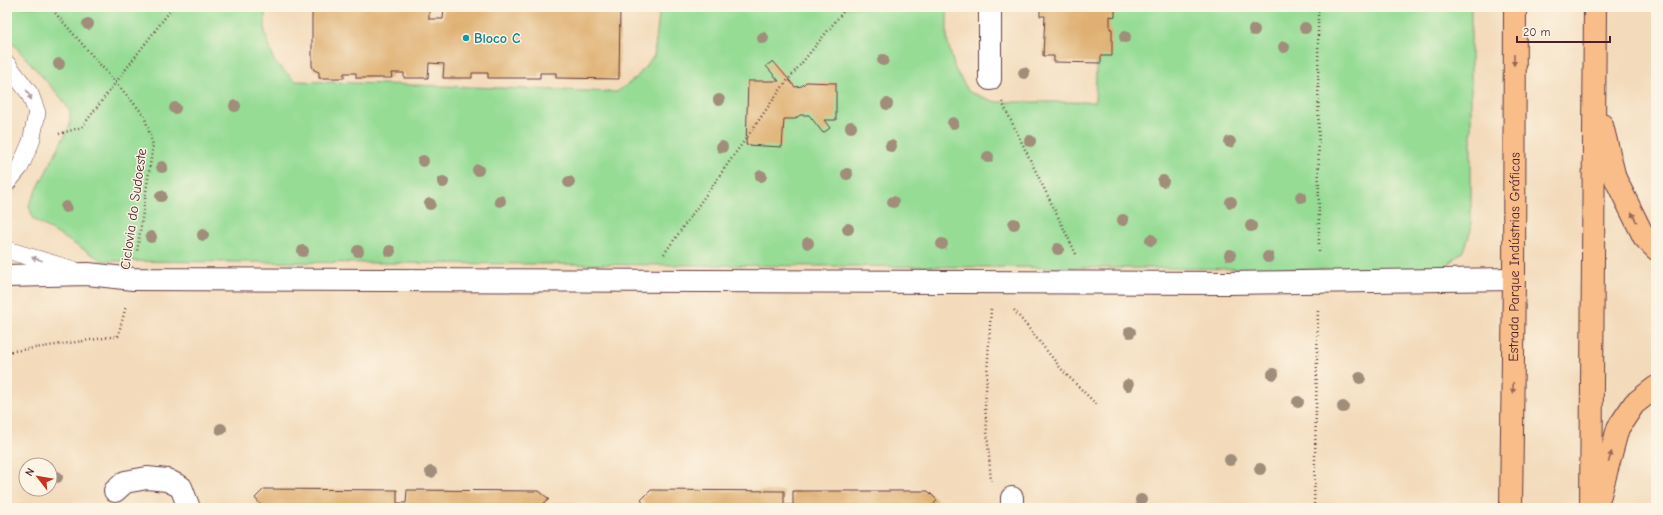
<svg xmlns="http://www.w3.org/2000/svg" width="1663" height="515" viewBox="0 0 1663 515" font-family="'Comic Neue',sans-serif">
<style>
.green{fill:#96dc95;stroke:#707e60}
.building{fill:#dfb072}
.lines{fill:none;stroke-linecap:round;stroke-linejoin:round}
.service-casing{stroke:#633b40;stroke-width:18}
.minor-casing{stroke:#633b40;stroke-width:24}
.tertiary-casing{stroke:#633b40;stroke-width:24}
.primary-casing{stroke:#633b40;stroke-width:24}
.path{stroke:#633b40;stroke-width:2.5;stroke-dasharray:1 3;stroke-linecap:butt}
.service{stroke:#fff;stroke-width:17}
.minor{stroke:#fff;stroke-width:22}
.tertiary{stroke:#fff;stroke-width:22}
.primary{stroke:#f8bd89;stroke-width:22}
.tree{fill:#a08d7a}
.oneway{fill:#986655}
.oneway2{fill:#ae9aa0}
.culture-dot{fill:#0f9aa8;stroke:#fcf5e5;stroke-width:1.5}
.labels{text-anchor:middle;stroke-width:3;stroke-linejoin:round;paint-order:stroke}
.culture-label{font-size:14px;font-weight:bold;fill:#0d838f;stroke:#fcf5e5;text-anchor:start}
.street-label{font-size:14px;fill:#4a1f2b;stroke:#fcf5e5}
</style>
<rect width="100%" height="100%" fill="#fcf5e5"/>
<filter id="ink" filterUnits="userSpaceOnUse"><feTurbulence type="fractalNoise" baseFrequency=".025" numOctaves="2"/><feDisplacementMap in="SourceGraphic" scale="8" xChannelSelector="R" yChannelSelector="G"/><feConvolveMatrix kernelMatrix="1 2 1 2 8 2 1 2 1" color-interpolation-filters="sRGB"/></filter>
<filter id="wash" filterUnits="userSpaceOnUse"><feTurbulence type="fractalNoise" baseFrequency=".012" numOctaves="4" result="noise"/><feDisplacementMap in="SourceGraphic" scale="16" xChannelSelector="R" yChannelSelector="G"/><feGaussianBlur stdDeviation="0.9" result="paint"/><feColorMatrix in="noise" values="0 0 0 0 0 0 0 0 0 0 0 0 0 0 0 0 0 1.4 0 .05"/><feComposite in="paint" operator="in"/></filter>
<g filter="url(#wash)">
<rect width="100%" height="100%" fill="#f3daba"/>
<!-- green -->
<path class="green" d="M7,7H265V32L274,61L295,81L617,92L636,78L654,56L660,7H947V40L955,69L969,92L996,102H1095L1098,7H1471V230L1464,251L1445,267L1411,270L103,261L33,219L29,205L70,125V112L63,100L7,37Z"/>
<g id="blocks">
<!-- building -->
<path class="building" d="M319,7H429V19H443L444,7L488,9V7H540V9H557V7H620L619,79L556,78V73H540V78H488V73H472V78H443L444,64L429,63L428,78H404V73H391L392,78H356V73H344V78H319V72L314,70L312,66V15L314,10L320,9Z
M1040,7H1115V17L1110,16V29H1112V56H1101V63L1054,62V56H1043L1045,16H1040Z
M773,61L795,87L802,86L806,82L836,83V120H824L830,128L823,133L809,115H800L795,119H784L782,147L746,145L748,81H779L766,66Z
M264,489L397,490V503H406L407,490L539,491L549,499L542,505V508H260V504L255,498Z
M651,490L784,491V505H793V491H928L937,500L931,508H647L641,500Z"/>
</g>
</g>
<g filter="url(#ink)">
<use href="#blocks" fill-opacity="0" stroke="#633b40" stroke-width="1"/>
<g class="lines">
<!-- service casing -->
<g class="service-casing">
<path id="service" d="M7,64L30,94L37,113L31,142L20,167L7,183
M7,250L74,270"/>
</g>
<!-- minor casing -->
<g class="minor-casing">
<path id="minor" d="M990,7V79
M115,491L125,482L147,478L167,480L181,487L189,508
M1012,508V498"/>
</g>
<!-- tertiary casing -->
<g class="tertiary-casing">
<path id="tertiary" d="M7,276L88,274L133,279L1229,283L1514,279"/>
</g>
<!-- primary casing -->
<g class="primary-casing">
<g id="primary">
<path d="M1602,125L1615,178L1644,237L1656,249"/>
<path d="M1600,495L1618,428L1634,404L1656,387"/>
<path id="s1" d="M1511,508L1514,279L1515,7"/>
<path d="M1591,508L1595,7"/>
</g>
</g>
<!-- path -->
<path class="path" d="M50,7L144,115L153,145L137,252
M1318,7L1319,254
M1002,102L1077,256
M59,134L82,127L173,7
M664,254L783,86L847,7
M991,309L985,407L991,481
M1014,310L1063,371L1098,406
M7,352L118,336L126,306
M1314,508L1318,309"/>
<!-- service -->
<use href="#service" class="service"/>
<!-- minor -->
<use href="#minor" class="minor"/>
<!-- tertiary -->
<use href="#tertiary" class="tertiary"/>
<!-- primary -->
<use href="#primary" class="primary"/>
</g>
<!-- trees -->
<g class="tree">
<circle cx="88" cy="24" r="6"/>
<circle cx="1305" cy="28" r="6"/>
<circle cx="1254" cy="30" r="6"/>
<circle cx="1125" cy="37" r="6"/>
<circle cx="763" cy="38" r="6"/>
<circle cx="1284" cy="47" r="6"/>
<circle cx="883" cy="60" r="6"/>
<circle cx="59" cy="64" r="6"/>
<circle cx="1024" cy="73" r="6"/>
<circle cx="719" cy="100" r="6"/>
<circle cx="887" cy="104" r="6"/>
<circle cx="235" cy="106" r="6"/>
<circle cx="175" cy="108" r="6"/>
<circle cx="953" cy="123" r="6"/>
<circle cx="851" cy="127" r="6"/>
<circle cx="1030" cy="141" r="6"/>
<circle cx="1230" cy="142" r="6"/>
<circle cx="891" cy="146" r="6"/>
<circle cx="722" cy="147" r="6"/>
<circle cx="988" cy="157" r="6"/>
<circle cx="423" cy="161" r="6"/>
<circle cx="162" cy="167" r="6"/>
<circle cx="478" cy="170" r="6"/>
<circle cx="847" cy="174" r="6"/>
<circle cx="761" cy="176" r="6"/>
<circle cx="1163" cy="181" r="6"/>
<circle cx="443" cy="182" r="6"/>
<circle cx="569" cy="182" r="6"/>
<circle cx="161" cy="196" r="6"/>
<circle cx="1301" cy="197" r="6"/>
<circle cx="500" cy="201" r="6"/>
<circle cx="893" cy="202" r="6"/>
<circle cx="1231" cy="202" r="6"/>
<circle cx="430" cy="204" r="6"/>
<circle cx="66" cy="207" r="6"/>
<circle cx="1123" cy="220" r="6"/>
<circle cx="1014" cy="224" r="6"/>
<circle cx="1251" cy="226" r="6"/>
<circle cx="848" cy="229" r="6"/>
<circle cx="203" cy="235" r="6"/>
<circle cx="151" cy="237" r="6"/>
<circle cx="1151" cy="240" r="6"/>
<circle cx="808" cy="243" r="6"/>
<circle cx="942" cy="244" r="6"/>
<circle cx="1058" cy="249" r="6"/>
<circle cx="303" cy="251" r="6"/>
<circle cx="358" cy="251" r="6"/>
<circle cx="390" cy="251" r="6"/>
<circle cx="1230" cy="255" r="6"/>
<circle cx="1268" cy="257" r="6"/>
<circle cx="1130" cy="332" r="6"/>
<circle cx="1273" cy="374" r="6"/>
<circle cx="1360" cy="378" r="6"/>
<circle cx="1128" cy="385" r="6"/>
<circle cx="1298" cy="402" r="6"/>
<circle cx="1343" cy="407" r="6"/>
<circle cx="221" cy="429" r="6"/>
<circle cx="1230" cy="460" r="6"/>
<circle cx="1260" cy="469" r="6"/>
<circle cx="431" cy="472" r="6"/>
<circle cx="57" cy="477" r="6"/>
<circle cx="1141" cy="500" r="6"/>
</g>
<!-- one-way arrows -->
<defs><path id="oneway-solid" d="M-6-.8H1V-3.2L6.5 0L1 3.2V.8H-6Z"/></defs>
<g class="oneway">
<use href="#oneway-solid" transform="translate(1514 60) rotate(90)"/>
<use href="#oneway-solid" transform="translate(1634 217) rotate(-117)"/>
<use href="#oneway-solid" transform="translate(1513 388) rotate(91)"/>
<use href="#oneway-solid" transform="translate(1610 457) rotate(-74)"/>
</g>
<g class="oneway2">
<use href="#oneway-solid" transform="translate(29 95) rotate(63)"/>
<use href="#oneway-solid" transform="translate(37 259) rotate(-163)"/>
</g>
</g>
<!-- markers -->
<circle class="culture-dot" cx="466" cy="38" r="4"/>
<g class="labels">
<!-- culture labels -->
<g class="culture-label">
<text x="474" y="43">Bloco C</text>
</g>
<!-- street labels -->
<g class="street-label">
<text transform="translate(133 209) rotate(-82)" y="5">Ciclovia do Sudoeste</text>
<text dy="5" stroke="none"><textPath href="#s1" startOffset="251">Estrada Parque Indústrias Gráficas</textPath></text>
</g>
</g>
<!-- margin -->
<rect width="1663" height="515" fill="none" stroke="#fcf5e5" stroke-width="24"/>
<!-- north arrow -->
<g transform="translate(38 477) rotate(301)"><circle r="19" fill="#fcf5e5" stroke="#b59f9b"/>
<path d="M0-3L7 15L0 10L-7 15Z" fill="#c8321e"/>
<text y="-6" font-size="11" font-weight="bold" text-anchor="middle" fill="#4a1f2b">N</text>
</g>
<!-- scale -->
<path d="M1517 36v6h93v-6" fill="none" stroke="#4a1f2b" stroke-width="2"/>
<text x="1523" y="36" font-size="12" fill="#4a1f2b" stroke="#fcf5e5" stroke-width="3" paint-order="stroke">20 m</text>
</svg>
